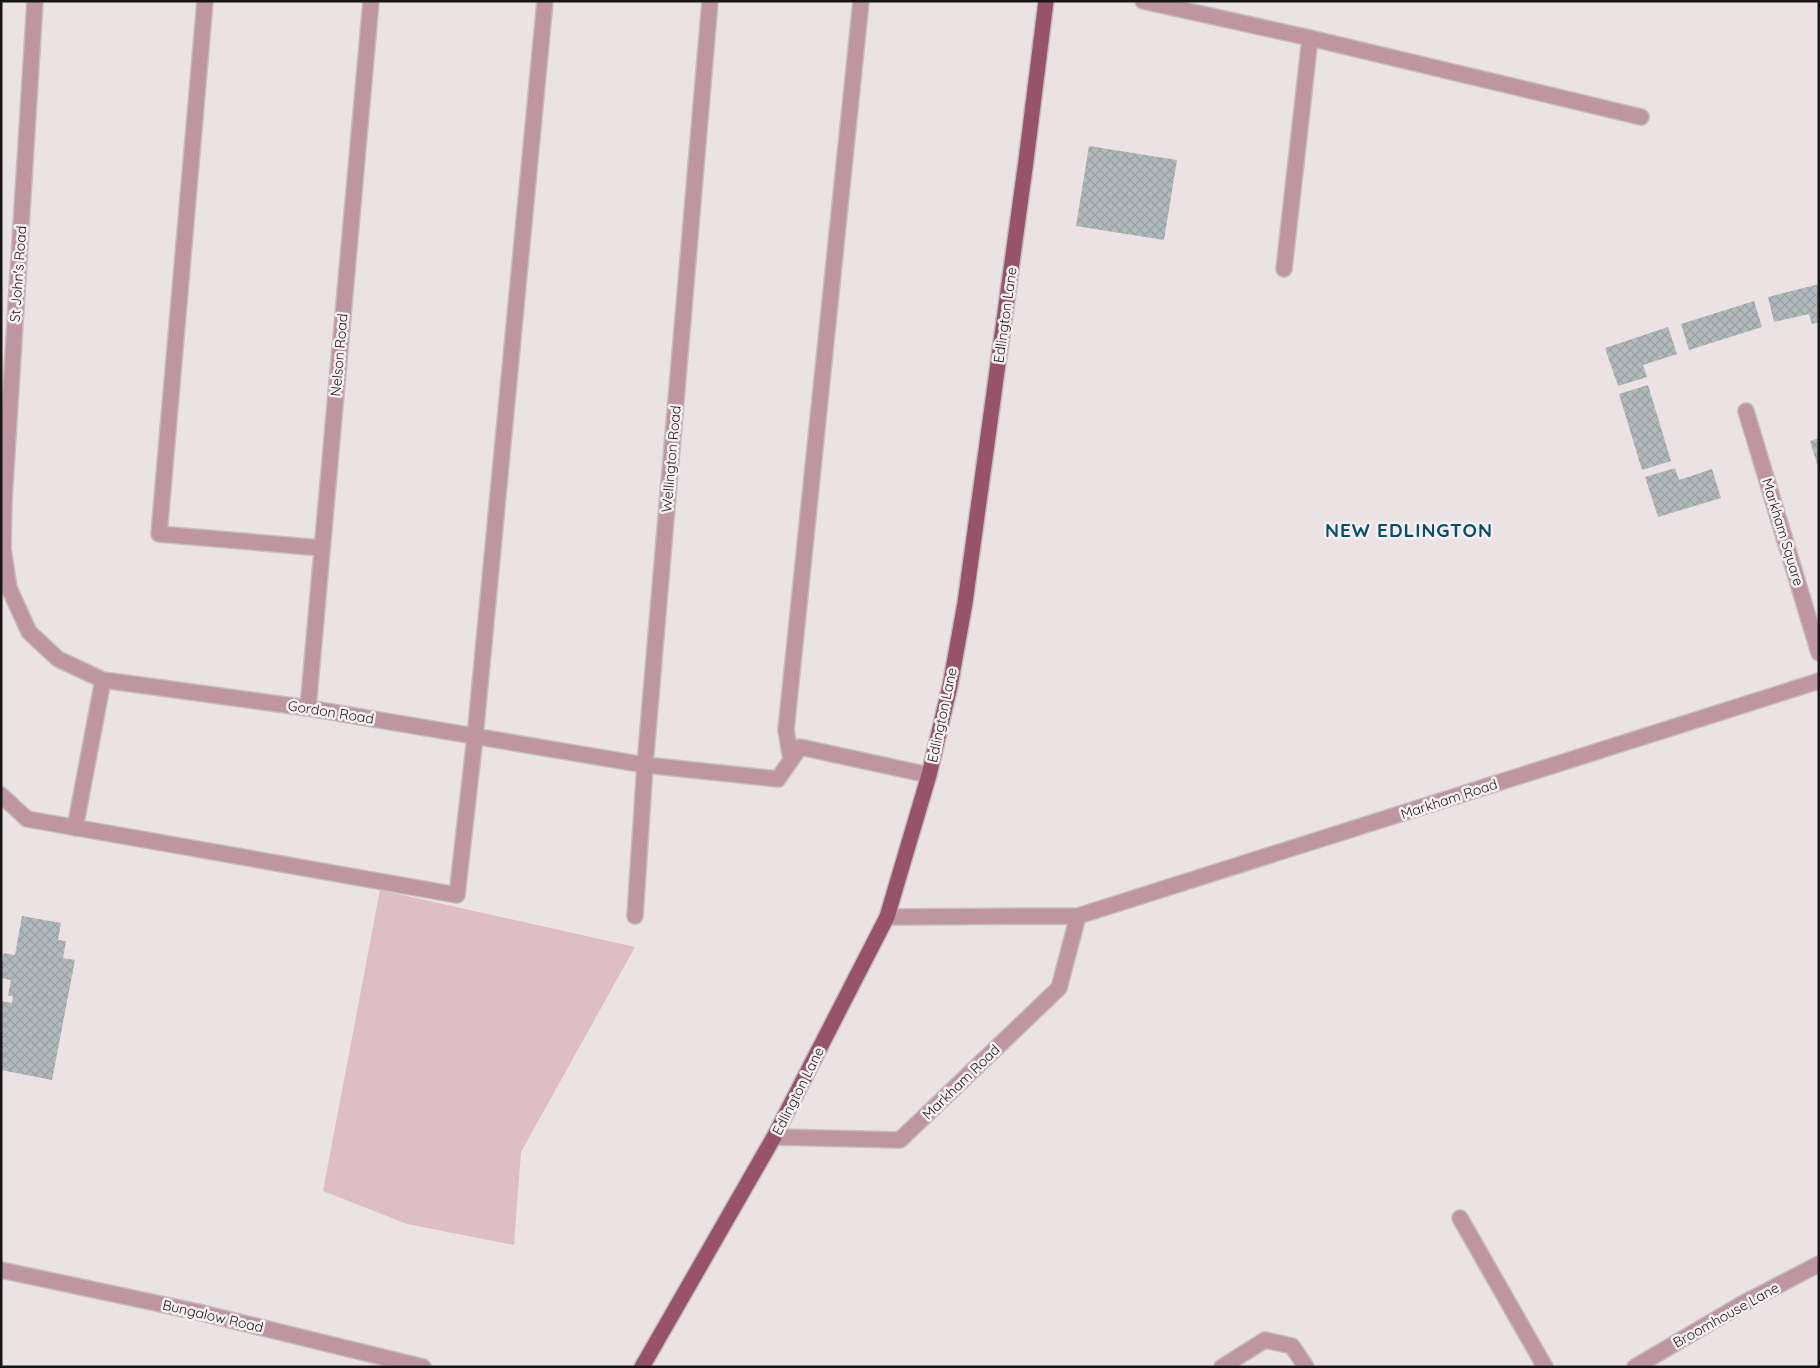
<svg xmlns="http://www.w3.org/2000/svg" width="1820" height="1368" viewBox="0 0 1820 1368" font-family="Quicksand,sans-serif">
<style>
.grass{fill:#ddbec7}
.building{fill:url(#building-cross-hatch)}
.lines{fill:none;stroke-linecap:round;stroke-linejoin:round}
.minor-casing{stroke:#c5bdbf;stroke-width:18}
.major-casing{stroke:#c5bdbf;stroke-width:18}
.minor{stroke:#bd96a2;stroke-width:15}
.major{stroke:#96536a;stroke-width:15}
.labels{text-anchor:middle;stroke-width:5;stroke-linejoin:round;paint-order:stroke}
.street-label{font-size:14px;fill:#191617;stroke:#f8eff2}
.district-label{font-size:19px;font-weight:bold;letter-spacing:1px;fill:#03516c;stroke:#f8eff2}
</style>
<defs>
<pattern id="building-cross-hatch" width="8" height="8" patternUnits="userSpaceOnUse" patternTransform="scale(1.25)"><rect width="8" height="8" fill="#b1b9bd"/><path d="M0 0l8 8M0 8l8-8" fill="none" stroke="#989ea2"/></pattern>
</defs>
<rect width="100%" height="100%" fill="#ebe2e4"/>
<!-- grass -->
<path class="grass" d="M380,890L635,947L521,1152L514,1245L407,1224L323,1191Z"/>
<!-- building -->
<path class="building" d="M1089,146L1177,160L1164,240L1076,226Z
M1819,284V322L1812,324L1809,314L1774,322L1768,297Z
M1754,301L1762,327L1689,350L1681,324Z
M1668,327L1677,354L1643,365L1647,377L1618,386L1605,348Z
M1648,385L1671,461L1642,470L1619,394Z
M1819,438V467H1818L1810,441Z
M1675,468L1679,480L1712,469L1721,498L1658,517L1645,477Z
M22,916L61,923L58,940L66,941L63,958L75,960L52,1080L1,1070V1001L12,1003L13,996H8L11,980L1,978V966L4,953L15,955Z"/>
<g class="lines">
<!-- minor casing -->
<g class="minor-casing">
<path id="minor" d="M35,1L4,500L3,549L9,588L29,632L58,659L103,680L308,708L645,765L778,779L800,747L929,775
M205,1L159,534L322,548
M1143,1L1310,38L1641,117
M1284,269L1310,38
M1746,411L1819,653
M308,708L371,1
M791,760L786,730L861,1
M1,795L27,819L457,895L475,737L545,1
M75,828L103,680
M635,916L645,765L710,1
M887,917L1078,916L1819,681
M774,1137L900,1140L1059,988L1078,916
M1460,1218L1545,1367
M1,1270L198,1312L423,1367
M1222,1367L1265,1340L1292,1346L1306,1367
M1635,1367L1742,1304L1819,1264"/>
</g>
<!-- major casing -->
<g class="major-casing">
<path id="major" d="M642,1367L774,1137L887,917L929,775L950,686L965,603L1026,161L1046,1"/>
</g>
<!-- minor -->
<use href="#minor" class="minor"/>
<!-- major -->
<use href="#major" class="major"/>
</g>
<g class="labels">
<!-- street labels -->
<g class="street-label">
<text transform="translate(18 274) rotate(-86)" y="5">St John's Road</text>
<text transform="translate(1005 315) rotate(-82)" y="5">Edlington Lane</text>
<text transform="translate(339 355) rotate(-85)" y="5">Nelson Road</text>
<text transform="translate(671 459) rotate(-85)" y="5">Wellington Road</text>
<text transform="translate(1783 532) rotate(73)" y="5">Markham Square</text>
<text transform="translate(331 712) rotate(9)" y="5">Gordon Road</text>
<text transform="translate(942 715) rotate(-78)" y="5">Edlington Lane</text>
<text transform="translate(1449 799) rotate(-18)" y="5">Markham Road</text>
<text transform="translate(961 1082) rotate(-44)" y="5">Markham Road</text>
<text transform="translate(798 1091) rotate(-63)" y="5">Edlington Lane</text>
<text transform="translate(1726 1315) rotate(-29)" y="5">Broomhouse Lane</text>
<text transform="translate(213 1316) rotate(13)" y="5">Bungalow Road</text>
</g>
<!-- district labels -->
<g class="district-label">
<text x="1409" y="537">NEW EDLINGTON</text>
</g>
</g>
<!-- border -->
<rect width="1820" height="1368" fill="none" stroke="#191617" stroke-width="5"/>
</svg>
